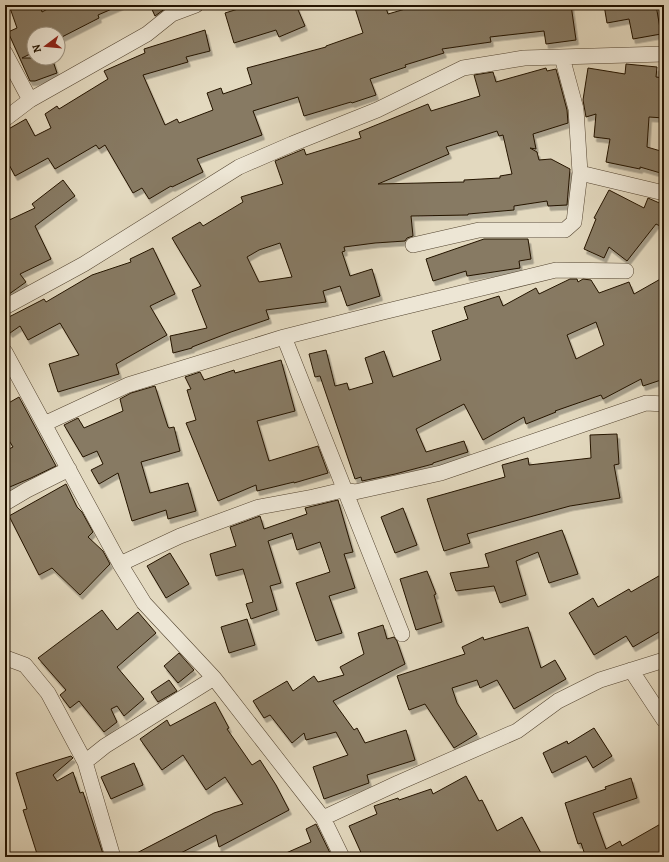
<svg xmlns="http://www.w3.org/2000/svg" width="669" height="862" viewBox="0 0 669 862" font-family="Alegreya,serif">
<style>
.building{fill:#877a63;stroke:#231300;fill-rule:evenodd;filter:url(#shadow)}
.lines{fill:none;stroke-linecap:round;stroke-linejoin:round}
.street-casing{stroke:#534430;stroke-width:16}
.street{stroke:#ede6d5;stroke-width:15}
</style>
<defs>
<filter id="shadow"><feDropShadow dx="2.5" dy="4.5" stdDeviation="0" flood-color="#0004"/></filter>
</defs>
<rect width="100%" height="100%" fill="#e3d9bf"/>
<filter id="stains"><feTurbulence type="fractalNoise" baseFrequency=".005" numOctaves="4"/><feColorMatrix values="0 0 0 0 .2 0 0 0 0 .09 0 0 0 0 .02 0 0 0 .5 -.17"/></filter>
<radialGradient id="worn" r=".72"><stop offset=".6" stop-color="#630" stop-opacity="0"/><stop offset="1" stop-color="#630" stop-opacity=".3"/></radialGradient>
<!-- building -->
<path class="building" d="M9,5H40L42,12L55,5H121L98,15L99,18L58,39V34H34V52L22,58H52L57,73L35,81H30L8,32L17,28Z
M150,5H170L155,16Z
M251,5H296L305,26L279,37L276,30L234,43L225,13Z
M354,5H385L388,14L419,5H571L576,40L546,44L544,31L490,37L491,42L442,49L444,53L405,65L406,67L370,79L376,95L352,103L351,102L304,116L298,97L253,111L262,135L197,159L203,172L172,187L171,186L149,199L142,188L133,193L105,145L99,149L96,145L55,169L48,158L15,176L5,157V131L26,119L35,136L51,128L45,114L57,106L59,109L108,79L104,71L145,53L144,49L205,30L210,51L186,57L188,62L143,75L165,125L177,119L179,123L213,110L207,93L221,88L223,94L252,84L247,68L326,47V46L363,33Z
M604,5H656L661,34L633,39L629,19L607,23Z
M626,64L657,67L656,77L664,78V118L649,117L647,147L664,152V174L640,167V169L606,162L610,139L594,137L596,114L586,117L583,100L588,68L625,74Z
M546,68L547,71L556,69L567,110L568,123L533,134L536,149L530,148L537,152L539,160L551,159L570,169L567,205L548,206L547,201L514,206V210L468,214V215L411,216L413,236L407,238L405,241L375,243L344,247L345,251L342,252L350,276L372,269L380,296L347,306L340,286L323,291L326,302L266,310L269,319L231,332L192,347V348L173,353L170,336L207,328L192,290L201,286L172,238L200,222L203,226L243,202L241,197L283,184L275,161L304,149L306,155L361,138L359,132L428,104L431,111L480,96L474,75L493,72L496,82ZM497,131L499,136L503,135L512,174L500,176V178L464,180V182L378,184L449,154L446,147ZM280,243L292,277L259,282L247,257L259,250Z
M63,180L75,196L35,226L51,259L20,274L26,282L5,297V222L35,208L32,204Z
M609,190L644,208L648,198L664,205V228L656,224L627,261L609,247L604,258L584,249L596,219L594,218Z
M484,239H528L531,259L519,261L520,268L467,276L466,271L433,281L426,259Z
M153,248L175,294L150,306L167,335L116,364L119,374L58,392L49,364L79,355L60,323L28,340L20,326L10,333L5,326V319L44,299L46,302L92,275L131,262L130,259Z
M664,277V379L643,386L641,379L603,399L601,395L555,411L556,412L526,424L524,417L483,440L464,404L416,429L426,452L464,441L468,452L433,463V464L395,474L362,481L361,477L355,479L320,376L315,377L309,354L326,350L335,386L347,383L349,390L373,383L365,358L384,351L393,377L441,360L432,331L468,319L464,307L499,296L503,306L536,288L539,294L570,279H577L578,282L583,279L591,280L599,293L629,282L634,294ZM596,322L604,345L576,359L567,335Z
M281,360L295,411L257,421L269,461L318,446L328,473L294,483V482L257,491L256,485L218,501L186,423L196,420L187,390L191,389L185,377L200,372L204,380L234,370L235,373Z
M155,386L168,427L169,428L174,427L180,451L141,462L150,493L188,483L196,511L168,519L166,510L132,521L118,473L99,484L91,470L103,464L97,451L83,457L64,425L78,418L84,428L123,411L120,399L131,393Z
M19,397L56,466L31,478L5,489V451L13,447L5,434V405Z
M617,434L619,464L614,465L620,498L570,506L467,534L470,543L444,551L427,499L505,477L502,465L528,458L529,465L591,458L590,435Z
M66,484L77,507L82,512L93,532L88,537L103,551L110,564L80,595L52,568L39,575L9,516Z
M338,500L353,552L344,554L355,588L329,596L342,633L316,641L296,583L330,572L320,542L297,550L292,533L268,541L281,583L270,586L277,610L251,619L246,604L253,602L243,569L216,576L210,554L236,546L230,527L260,516L264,529L307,514L305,508Z
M403,508L417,545L395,553L381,517Z
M562,530L578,574L549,583L538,552L516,561L526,595L500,603L494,586L456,591L450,573L489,567L485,554Z
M170,553L189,584L166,598L147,566Z
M427,571L436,594L434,595L442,622L416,630L400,579Z
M664,573V629L633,647L626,636L594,655L569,613L593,598L598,607L629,589L631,592Z
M102,610L117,630L138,612L156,633L117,667L144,699L124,716L117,706L111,709L117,722L104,732L79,701L70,708L60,695L66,690L38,658Z
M247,619L255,645L229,653L221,627Z
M383,625L387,639L394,637L397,641L405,664L333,701L354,730L357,728L365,743L406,730L415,760L367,775L369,783L324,799L313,767L348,755L336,732L306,740L304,733L292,743L270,715L264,718L253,701L287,681L293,691L314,676L318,682L344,675L340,667L364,654L358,633Z
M528,627L541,668L555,660L566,679L514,709L497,680L480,688L477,680L452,688L457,703L477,734L454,748L425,704L409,710L397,676L465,654L462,647L483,637L484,640Z
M179,653L194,670L178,683L164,666Z
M169,680L177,691L158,702L151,692Z
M215,702L229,728L227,729L252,765L260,760L276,785L289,810L219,847L216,835L173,857H129L214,813L243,804L225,777L206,790L183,755L162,770L140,739L167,720L170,726Z
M594,728L612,756L593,768L586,756L552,773L543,753L567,741L568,744Z
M71,756L73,758L53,775L57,781L73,772L80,793L83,792L104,857H38L23,810L27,809L16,773Z
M134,763L143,785L111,799L101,777Z
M466,776L479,801L482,800L497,831L522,817L543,857H363L349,826L377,814L374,806L398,798L399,800L431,789L433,794Z
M631,778L637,798L593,813L606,849L620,841L622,846L664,822V857H590L589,854L585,855L581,843L578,844L565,803L606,789L605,787Z
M316,824L332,857H277L311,842L306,829Z"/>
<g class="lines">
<!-- street casing -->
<g class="street-casing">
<path id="street" d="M5,53L30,100
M5,119L30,100L147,34L172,14L196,5
M580,173L664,193
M413,245L479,230H565L574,222L580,173L576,109L562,57
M5,307L84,264L239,167L292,144L377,110L463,68L524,58L664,54
M284,337L402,634
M5,352L120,564L144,603L214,678L323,818L342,857
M44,424L128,385L284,337L383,312L556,270L626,271
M5,503L27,490L69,469
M120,564L180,536L259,507L313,497L343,490L355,492L441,473L646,403L664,404
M5,658H6L25,665L48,693L85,762L113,857
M631,670L664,720
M85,762L105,746L214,678
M323,818L398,783L517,731L558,701L600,680L664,660"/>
</g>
<!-- street -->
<use href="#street" class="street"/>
</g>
<!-- margin -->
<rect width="669" height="862" fill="none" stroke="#e3d9bf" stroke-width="20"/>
<rect x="6" y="6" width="657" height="850" fill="none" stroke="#231300" stroke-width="2"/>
<rect x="10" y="10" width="649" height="842" fill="none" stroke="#231300"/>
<!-- north arrow -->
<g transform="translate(46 46) rotate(254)"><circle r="19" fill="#ede6d5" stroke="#9c9280"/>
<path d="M0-3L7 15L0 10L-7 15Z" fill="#8f2418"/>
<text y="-6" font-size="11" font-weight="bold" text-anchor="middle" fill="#231300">N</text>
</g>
<rect width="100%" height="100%" filter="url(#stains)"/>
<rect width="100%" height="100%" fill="url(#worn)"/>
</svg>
